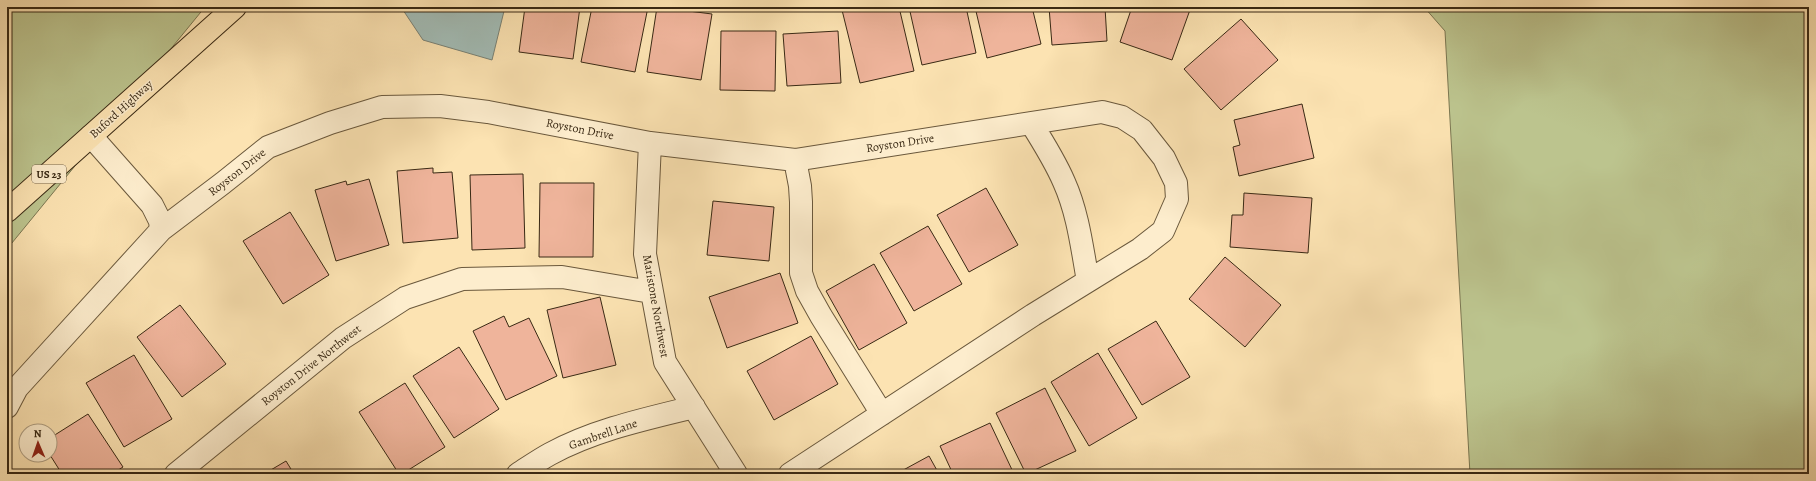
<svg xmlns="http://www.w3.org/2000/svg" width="1816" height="481" viewBox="0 0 1816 481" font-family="Alegreya,serif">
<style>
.green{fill:#bcc48e;stroke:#7a7651}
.water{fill:#a2bcb6;stroke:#788175}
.building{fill:#efb49b;stroke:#392914}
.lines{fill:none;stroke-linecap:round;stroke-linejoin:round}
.minor-casing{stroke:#6a583c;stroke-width:24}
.major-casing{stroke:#392914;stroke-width:24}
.minor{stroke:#fdedcd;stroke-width:22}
.major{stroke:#fce3b2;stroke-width:22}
.labels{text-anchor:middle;stroke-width:3;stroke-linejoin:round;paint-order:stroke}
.shield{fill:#fdedcd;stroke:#74644c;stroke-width:1}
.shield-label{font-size:11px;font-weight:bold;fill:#392914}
.street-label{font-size:12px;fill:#392914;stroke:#fdedcd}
</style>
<rect width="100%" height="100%" fill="#fce3b2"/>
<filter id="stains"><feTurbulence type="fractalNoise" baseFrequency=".005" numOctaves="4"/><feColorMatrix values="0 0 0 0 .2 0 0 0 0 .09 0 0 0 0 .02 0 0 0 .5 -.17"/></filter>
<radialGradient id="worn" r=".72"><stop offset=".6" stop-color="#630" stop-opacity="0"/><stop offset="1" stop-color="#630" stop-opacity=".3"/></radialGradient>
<!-- green -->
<path class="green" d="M7,7H205L7,249Z
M1424,7H1809V474H1470L1445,31Z"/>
<!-- water -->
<path class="water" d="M401,7H505L492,60L423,40Z"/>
<!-- building -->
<path class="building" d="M525,7H580L573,59L519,52Z
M592,7H648L635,72L581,62Z
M657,7L712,14L701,80L647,72Z
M854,7H899L914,71L860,83L842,10Z
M909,7H966L976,53L922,65Z
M975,7H1032L1041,44L987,58Z
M1049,7H1105L1107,41L1052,45Z
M1132,7H1191L1172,60L1120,42Z
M1241,19L1278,60L1221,110L1184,69Z
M721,31H776L775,91L720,90Z
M838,31L841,83L787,86L783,34Z
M1302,104L1314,158L1239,176L1233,147L1240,145L1234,120Z
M433,168V173L452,172L458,238L403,243L397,171Z
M523,174L525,248L472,250L470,175Z
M369,179L389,245L336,261L315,190L346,181L347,185Z
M540,183H594L593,257H539Z
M986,188L1018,245L969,272L937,215Z
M1244,193L1312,198L1308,253L1230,247L1232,215H1243Z
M713,201L774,207L769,261L707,255Z
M290,212L329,275L283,304L243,241Z
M928,226L962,284L914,311L880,253Z
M1225,257L1281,305L1245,347L1189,299Z
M874,264L907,323L859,350L826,291Z
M780,273L798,323L727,348L709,297Z
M600,297L616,365L563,378L547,310Z
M180,305L226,364L182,397L137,337Z
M504,316L509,327L529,318L557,376L506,400L473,331Z
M1156,321L1190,377L1142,405L1108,349Z
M811,336L838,384L774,420L747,371Z
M459,347L499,409L454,438L413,376Z
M1098,353L1137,418L1089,446L1051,382Z
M134,355L172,419L124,447L86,383Z
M405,383L445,447L402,474H399L359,412Z
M1045,388L1076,451L1026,474L996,413Z
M88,414L123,467L112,474H62L50,455V438Z
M990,423L1014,474H953L940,446Z
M929,456L939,474H896Z
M286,461L294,474H264Z"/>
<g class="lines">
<!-- minor casing -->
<g class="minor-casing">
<path id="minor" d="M1031,123C1043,142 1055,161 1064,182C1078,213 1082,248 1088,281
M91,136L152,205L160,221L161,230
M650,143L645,254L665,362L736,474
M795,160L800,186L801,202V273L807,291L821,316L882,414
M7,407L17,388L161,230L223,183L268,147L330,123L382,107L440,106L488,112L650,143L795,160L1102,112L1122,117L1142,130L1164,158L1176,183L1177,199L1163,231L1140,249L1033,315L790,474
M176,474L343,338L405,298L462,279L562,277L651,292
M518,474C529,467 539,460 550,454C594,430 645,419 694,407"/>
</g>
<!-- major casing -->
<g class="major-casing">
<path id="major" d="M7,211L235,7"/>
</g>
<!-- minor -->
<use href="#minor" class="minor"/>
<!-- major -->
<use href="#major" class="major"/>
</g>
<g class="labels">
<!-- shield labels -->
<rect class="shield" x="32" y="165" width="34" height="18" rx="3"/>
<g class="shield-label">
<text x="49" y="178">US 23</text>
</g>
<!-- street labels -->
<g class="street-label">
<text transform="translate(121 109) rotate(-42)" y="4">Buford Highway</text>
<text transform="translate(580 129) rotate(11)" y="4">Royston Drive</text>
<text transform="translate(900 143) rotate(-9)" y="4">Royston Drive</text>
<text transform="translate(237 172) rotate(-38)" y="4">Royston Drive</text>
<text transform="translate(656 306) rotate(80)" y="4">Maristone Northwest</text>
<text transform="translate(311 365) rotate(-38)" y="4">Royston Drive Northwest</text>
<text transform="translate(603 434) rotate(-19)" y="4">Gambrell Lane</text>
</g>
</g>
<!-- margin -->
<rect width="1816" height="481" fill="none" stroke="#fce3b2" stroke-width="24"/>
<rect x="8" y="8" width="1800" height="465" fill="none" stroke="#392914" stroke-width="2"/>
<rect x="12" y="12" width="1792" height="457" fill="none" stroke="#392914"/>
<!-- north arrow -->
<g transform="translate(38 443) rotate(358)"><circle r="19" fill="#fdedcd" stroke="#af9f83"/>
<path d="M0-3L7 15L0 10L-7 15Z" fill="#8f2418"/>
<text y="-6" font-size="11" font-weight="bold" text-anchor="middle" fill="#392914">N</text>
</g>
<rect width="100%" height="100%" filter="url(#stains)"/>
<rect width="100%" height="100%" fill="url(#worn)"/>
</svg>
